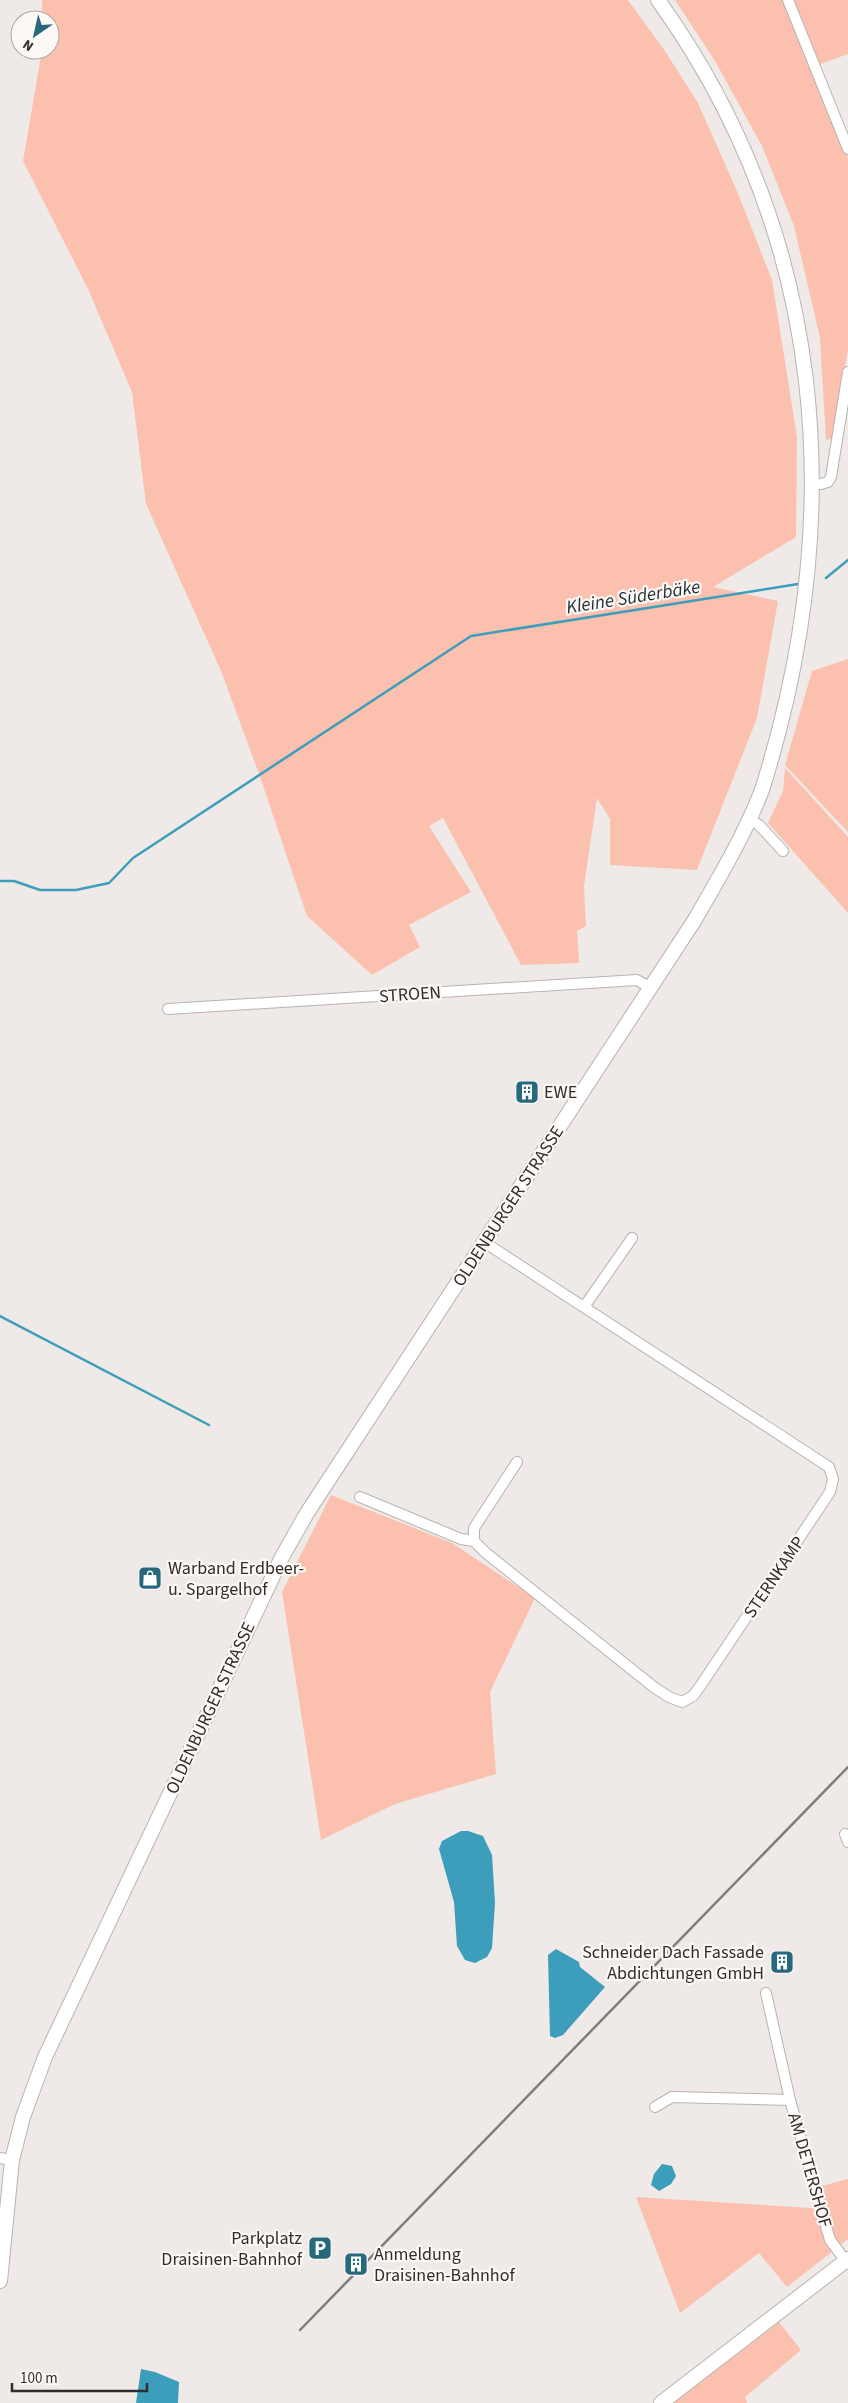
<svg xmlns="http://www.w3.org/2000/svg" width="848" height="2403" viewBox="0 0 848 2403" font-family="'Source Sans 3',sans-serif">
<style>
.green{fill:#fcc0af}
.water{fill:#3c9ebb}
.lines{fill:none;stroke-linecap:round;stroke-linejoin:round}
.stream{stroke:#3c9ebb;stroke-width:2.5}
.minor-casing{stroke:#b8b3b1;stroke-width:12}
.secondary-casing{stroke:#b8b3b1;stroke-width:16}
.minor{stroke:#fff;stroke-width:10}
.secondary{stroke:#fff;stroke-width:14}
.rail{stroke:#817d7c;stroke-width:2.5}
.labels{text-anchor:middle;stroke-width:4.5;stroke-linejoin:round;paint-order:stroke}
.street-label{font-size:18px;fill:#302e2d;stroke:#fdf7f5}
.poi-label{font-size:18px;fill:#302e2d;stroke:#fdf7f5;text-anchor:start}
.water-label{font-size:19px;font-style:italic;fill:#1b3138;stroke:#fdf7f5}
</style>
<rect width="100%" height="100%" fill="#efeae8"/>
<!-- green -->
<path class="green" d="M42,0H628L665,51L698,103L737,191L772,280L797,437L796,537L713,587L778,601L757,718L697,870L610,865V819L597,798L584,886L586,926L577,931L579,963L521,965L443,818L429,826L471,892L409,925L420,947L372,975L307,916L259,774L221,671L146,504L132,392L88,289L23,161L42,50H50V20H42Z
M675,0H783L848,158V349L833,438L826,440L820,338L794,226L762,146L715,61Z
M793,0H848V54L818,65Z
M848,659V832L785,765L812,671Z
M785,768L848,837V913L768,823L783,791Z
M331,1495L452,1543L535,1598L490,1692L496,1774L395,1804L321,1840L282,1592Z
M848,2179V2239L787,2287L759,2253L680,2313L636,2197L827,2209L822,2186Z
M779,2322L801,2350L745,2397L747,2403H673Z"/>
<!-- water -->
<path class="water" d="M461,1831H468L483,1836L492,1855L495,1903L492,1948L487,1957L475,1963L465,1960L457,1946L454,1902L439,1849L442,1841Z
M556,1949L579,1962L580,1967L605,1987L563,2035L555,2038L550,2036L548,1955Z
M662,2164L672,2166L676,2176L671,2184L659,2191L651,2185L654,2174Z
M141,2369L155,2372L179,2382L178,2403H136Z"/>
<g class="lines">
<!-- stream -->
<path class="stream" d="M826,578L848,560
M0,881H14L40,890H76L109,883L133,858L471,636L798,584
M0,1316L209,1425"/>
<!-- minor casing -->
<g class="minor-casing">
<path id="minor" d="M788,0L848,149
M821,484L828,482L831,477L848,372
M749,819L759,825L783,851
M168,1009L637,980L651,988
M484,1242L829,1467L833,1479L830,1492L701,1685L693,1696L682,1702L669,1697L655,1688L486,1553L474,1541V1528L517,1462
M584,1307L632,1238
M360,1497L461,1539L474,1541
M845,1834L848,1842
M766,1993L790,2100L830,2240L848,2264
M655,2107L672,2097L790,2100
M0,2158L12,2160"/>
</g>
<!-- secondary casing -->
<g class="secondary-casing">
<path id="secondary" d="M0,2281L12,2160L23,2117L45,2057L282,1557L307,1513L694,921C719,878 744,836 762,790C848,516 828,237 658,0
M661,2403L848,2259"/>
</g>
<!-- minor -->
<use href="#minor" class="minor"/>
<!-- secondary -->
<use href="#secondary" class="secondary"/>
<!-- rail -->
<path class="rail" d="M300,2330L848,1767"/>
</g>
<!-- icons -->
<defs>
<g id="building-square" transform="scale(1.25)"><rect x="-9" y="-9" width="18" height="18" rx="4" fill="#27687c" stroke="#fdf7f5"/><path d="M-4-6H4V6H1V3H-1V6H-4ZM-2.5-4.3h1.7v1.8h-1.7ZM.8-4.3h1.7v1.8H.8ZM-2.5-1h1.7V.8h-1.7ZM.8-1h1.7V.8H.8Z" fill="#fff"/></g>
<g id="shop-square" transform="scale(1.25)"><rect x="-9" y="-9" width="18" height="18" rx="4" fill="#27687c" stroke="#fdf7f5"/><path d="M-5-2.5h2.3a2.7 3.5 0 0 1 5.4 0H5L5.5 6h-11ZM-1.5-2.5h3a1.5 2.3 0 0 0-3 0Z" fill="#fff"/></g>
<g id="parking-square" transform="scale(1.25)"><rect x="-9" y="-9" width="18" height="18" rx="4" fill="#27687c" stroke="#fdf7f5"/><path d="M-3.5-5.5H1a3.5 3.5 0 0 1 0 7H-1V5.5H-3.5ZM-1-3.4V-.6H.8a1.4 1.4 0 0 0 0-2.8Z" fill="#fff"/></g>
</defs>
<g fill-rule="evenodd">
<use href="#building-square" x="527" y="1092"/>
<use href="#shop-square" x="150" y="1578"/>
<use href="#building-square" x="782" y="1962"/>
<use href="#parking-square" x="320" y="2248"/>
<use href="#building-square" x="356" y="2264"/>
</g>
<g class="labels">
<!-- street labels -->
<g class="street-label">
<text transform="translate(410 994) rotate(-4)" y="6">STROEN</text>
<text transform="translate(508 1206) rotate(-57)" y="6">OLDENBURGER STRASSE</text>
<text transform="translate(774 1577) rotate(-56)" y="6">STERNKAMP</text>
<text transform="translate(210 1708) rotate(-65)" y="6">OLDENBURGER STRASSE</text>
<text transform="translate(810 2170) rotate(74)" y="6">AM DETERSHOF</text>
</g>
<!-- poi labels -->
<g class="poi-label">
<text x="544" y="1098">EWE</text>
<text x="168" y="1574">Warband Erdbeer-<tspan x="168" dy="21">u. Spargelhof</tspan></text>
<text x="764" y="1958" text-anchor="end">Schneider Dach Fassade<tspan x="764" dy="21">Abdichtungen GmbH</tspan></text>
<text x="302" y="2244" text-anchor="end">Parkplatz<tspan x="302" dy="21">Draisinen-Bahnhof</tspan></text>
<text x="374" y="2260">Anmeldung<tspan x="374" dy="21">Draisinen-Bahnhof</tspan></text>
</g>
<!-- water labels -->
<g class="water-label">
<text transform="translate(633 596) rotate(-9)" y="7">Kleine Süderbäke</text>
</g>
</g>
<!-- north arrow -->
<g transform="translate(35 35) rotate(214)"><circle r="24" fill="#fdf7f5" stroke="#aba7a5"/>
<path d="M0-4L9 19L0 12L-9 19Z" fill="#27687c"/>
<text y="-8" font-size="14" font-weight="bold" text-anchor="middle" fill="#302e2d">N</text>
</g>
<!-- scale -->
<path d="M12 2383v8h135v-8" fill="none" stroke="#302e2d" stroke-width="2.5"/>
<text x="20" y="2383" font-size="15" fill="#302e2d" stroke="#fdf7f5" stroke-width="4" paint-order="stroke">100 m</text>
</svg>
